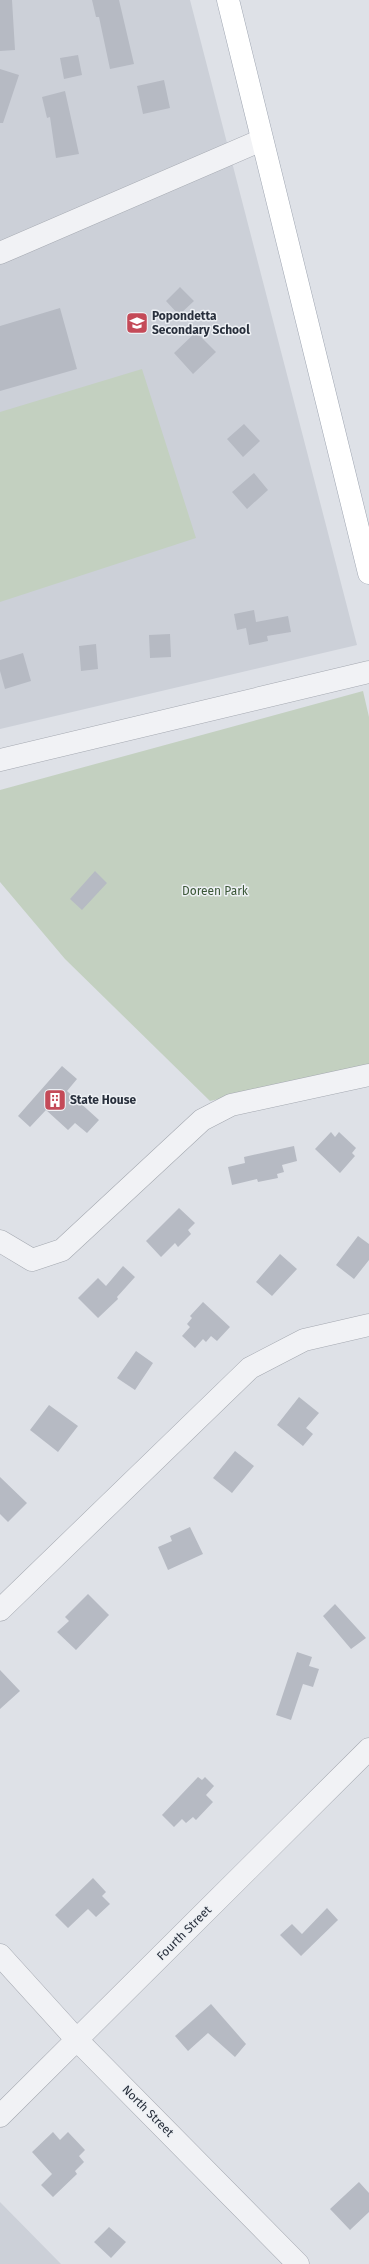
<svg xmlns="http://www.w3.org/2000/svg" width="369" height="2264" viewBox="0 0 369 2264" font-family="'Fira Sans',sans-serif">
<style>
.built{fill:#ccd0d8}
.green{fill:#c3d0c0}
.building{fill:#b6bac3}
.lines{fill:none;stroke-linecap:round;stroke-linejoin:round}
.minor-casing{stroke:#a4a8b0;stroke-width:23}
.major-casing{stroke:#9ea5b1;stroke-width:23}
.minor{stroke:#f1f2f5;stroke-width:22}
.major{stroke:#fff;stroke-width:22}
.labels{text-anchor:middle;stroke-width:3;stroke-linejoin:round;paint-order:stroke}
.poi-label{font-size:12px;font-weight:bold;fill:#282f3c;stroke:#edf0f4;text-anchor:start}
.park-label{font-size:12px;fill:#3b5737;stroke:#edf0f4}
.street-label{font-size:12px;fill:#282f3c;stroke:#edf0f4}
</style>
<rect width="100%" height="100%" fill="#dee1e7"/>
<!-- built -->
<path class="built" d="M0,0H190L357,645L0,729Z
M0,2202L61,2264H0Z"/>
<!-- green -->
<path class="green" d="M142,369L196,538L0,602V412Z
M363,691L369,717V1065L210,1101L65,959L0,882V790Z"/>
<!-- building -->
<path class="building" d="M0,0H12L15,50L0,51Z
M92,0H119L134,64L110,69L99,17H96Z
M78,55L82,75L64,79L60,58Z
M0,69L19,75L3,123H0Z
M164,80L170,108L143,114L137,86Z
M65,91L79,154L56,158L50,117L47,118L42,97Z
M180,287L194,301L179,315L166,301Z
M60,308L77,369L0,391V326Z
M196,332L216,352L193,374L174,353Z
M244,424L260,441L243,457L227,439Z
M254,473L268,490L247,509L232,492Z
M254,610L256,622L288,616L291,632L267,636L268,641L249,645L246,628L237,630L234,614Z
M170,634L171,657L150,658L149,635Z
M96,644L98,669L81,671L79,646Z
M23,653L31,681L5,689L0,671V660Z
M95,871L107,883L82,910L70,899Z
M62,1066L77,1079L67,1091L99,1120L87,1133L75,1123L68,1130L46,1110L30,1127L18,1116Z
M331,1132L335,1137L339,1132L356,1148L352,1153L355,1156L340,1173L315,1149Z
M294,1146L297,1161L282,1165L284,1172L277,1174L278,1178L258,1182L257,1179L232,1185L228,1167L245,1163L244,1157Z
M179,1208L195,1223L188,1230L191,1234L178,1247L175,1243L161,1257L146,1241Z
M358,1236L369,1244V1260L354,1279L336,1265Z
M280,1254L297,1269L272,1296L256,1282Z
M123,1266L135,1277L117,1297L118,1299L98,1318L78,1298L98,1278L106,1286Z
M203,1302L230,1327L217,1341L211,1336L206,1342L203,1339L195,1348L182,1336L190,1327L187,1324L192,1318L190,1316Z
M136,1351L153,1363L135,1390L117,1378Z
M299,1397L319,1413L306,1428L313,1434L303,1446L277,1425Z
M49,1405L78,1426L58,1452L30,1430Z
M235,1451L254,1466L232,1493L213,1478Z
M0,1477L27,1503L8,1522L0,1514Z
M190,1527L203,1554L168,1570L158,1547L172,1541L170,1536Z
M88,1594L109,1615L76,1650L57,1632L69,1621L65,1617Z
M335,1604L366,1638L351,1649L323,1616Z
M297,1652L312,1657L309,1666L319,1669L313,1687L303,1684L291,1720L276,1715Z
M0,1670L20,1691L0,1709Z
M198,1777L202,1780L205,1777L214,1786L206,1795L213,1802L196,1820L193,1817L186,1823L182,1819L174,1827L162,1815Z
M93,1878L106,1892L102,1896L110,1904L96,1917L88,1909L68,1928L55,1915Z
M327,1908L338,1920L301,1956L280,1935L292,1924L302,1934Z
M211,2004L246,2044L235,2057L208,2033L188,2051L175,2036Z
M53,2132L60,2140L68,2132L85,2150L79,2156L84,2162L75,2171L77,2174L53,2197L41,2185L52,2174L32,2152Z
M359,2182L369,2193V2212L350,2230L330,2209Z
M109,2227L126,2242L111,2258L94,2242Z"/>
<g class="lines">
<!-- minor casing -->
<g class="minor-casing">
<path id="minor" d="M0,253L262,140
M0,760L369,672
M0,1241L32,1260L62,1250L202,1120L231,1105L369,1075
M0,1610L250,1368L304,1340L369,1325
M0,1955L77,2040L298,2264
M0,2116L369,1749"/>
</g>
<!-- major casing -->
<g class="major-casing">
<path id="major" d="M228,0L369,573"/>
</g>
<!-- minor -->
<use href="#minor" class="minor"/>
<!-- major -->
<use href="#major" class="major"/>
</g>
<!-- icons -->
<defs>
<g id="school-square" transform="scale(1.15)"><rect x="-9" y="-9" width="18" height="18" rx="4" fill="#c44a58" stroke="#edf0f4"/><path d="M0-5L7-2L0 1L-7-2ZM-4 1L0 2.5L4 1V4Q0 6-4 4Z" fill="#fff"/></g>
<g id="building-square" transform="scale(1.15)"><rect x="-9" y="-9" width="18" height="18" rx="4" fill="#c44a58" stroke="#edf0f4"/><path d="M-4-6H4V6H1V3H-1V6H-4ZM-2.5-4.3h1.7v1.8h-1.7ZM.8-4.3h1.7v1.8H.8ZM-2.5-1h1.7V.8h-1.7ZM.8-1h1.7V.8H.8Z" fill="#fff"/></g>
</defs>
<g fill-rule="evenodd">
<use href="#school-square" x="137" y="323"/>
<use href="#building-square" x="55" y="1100"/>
</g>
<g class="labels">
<!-- poi labels -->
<g class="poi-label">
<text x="152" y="320">Popondetta<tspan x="152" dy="14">Secondary School</tspan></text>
<text x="70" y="1104">State House</text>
</g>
<!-- park labels -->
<g class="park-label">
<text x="215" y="895">Doreen Park</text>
</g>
<!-- street labels -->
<g class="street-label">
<text transform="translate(184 1933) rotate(-45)" y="4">Fourth Street</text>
<text transform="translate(148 2111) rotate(45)" y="4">North Street</text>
</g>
</g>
</svg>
